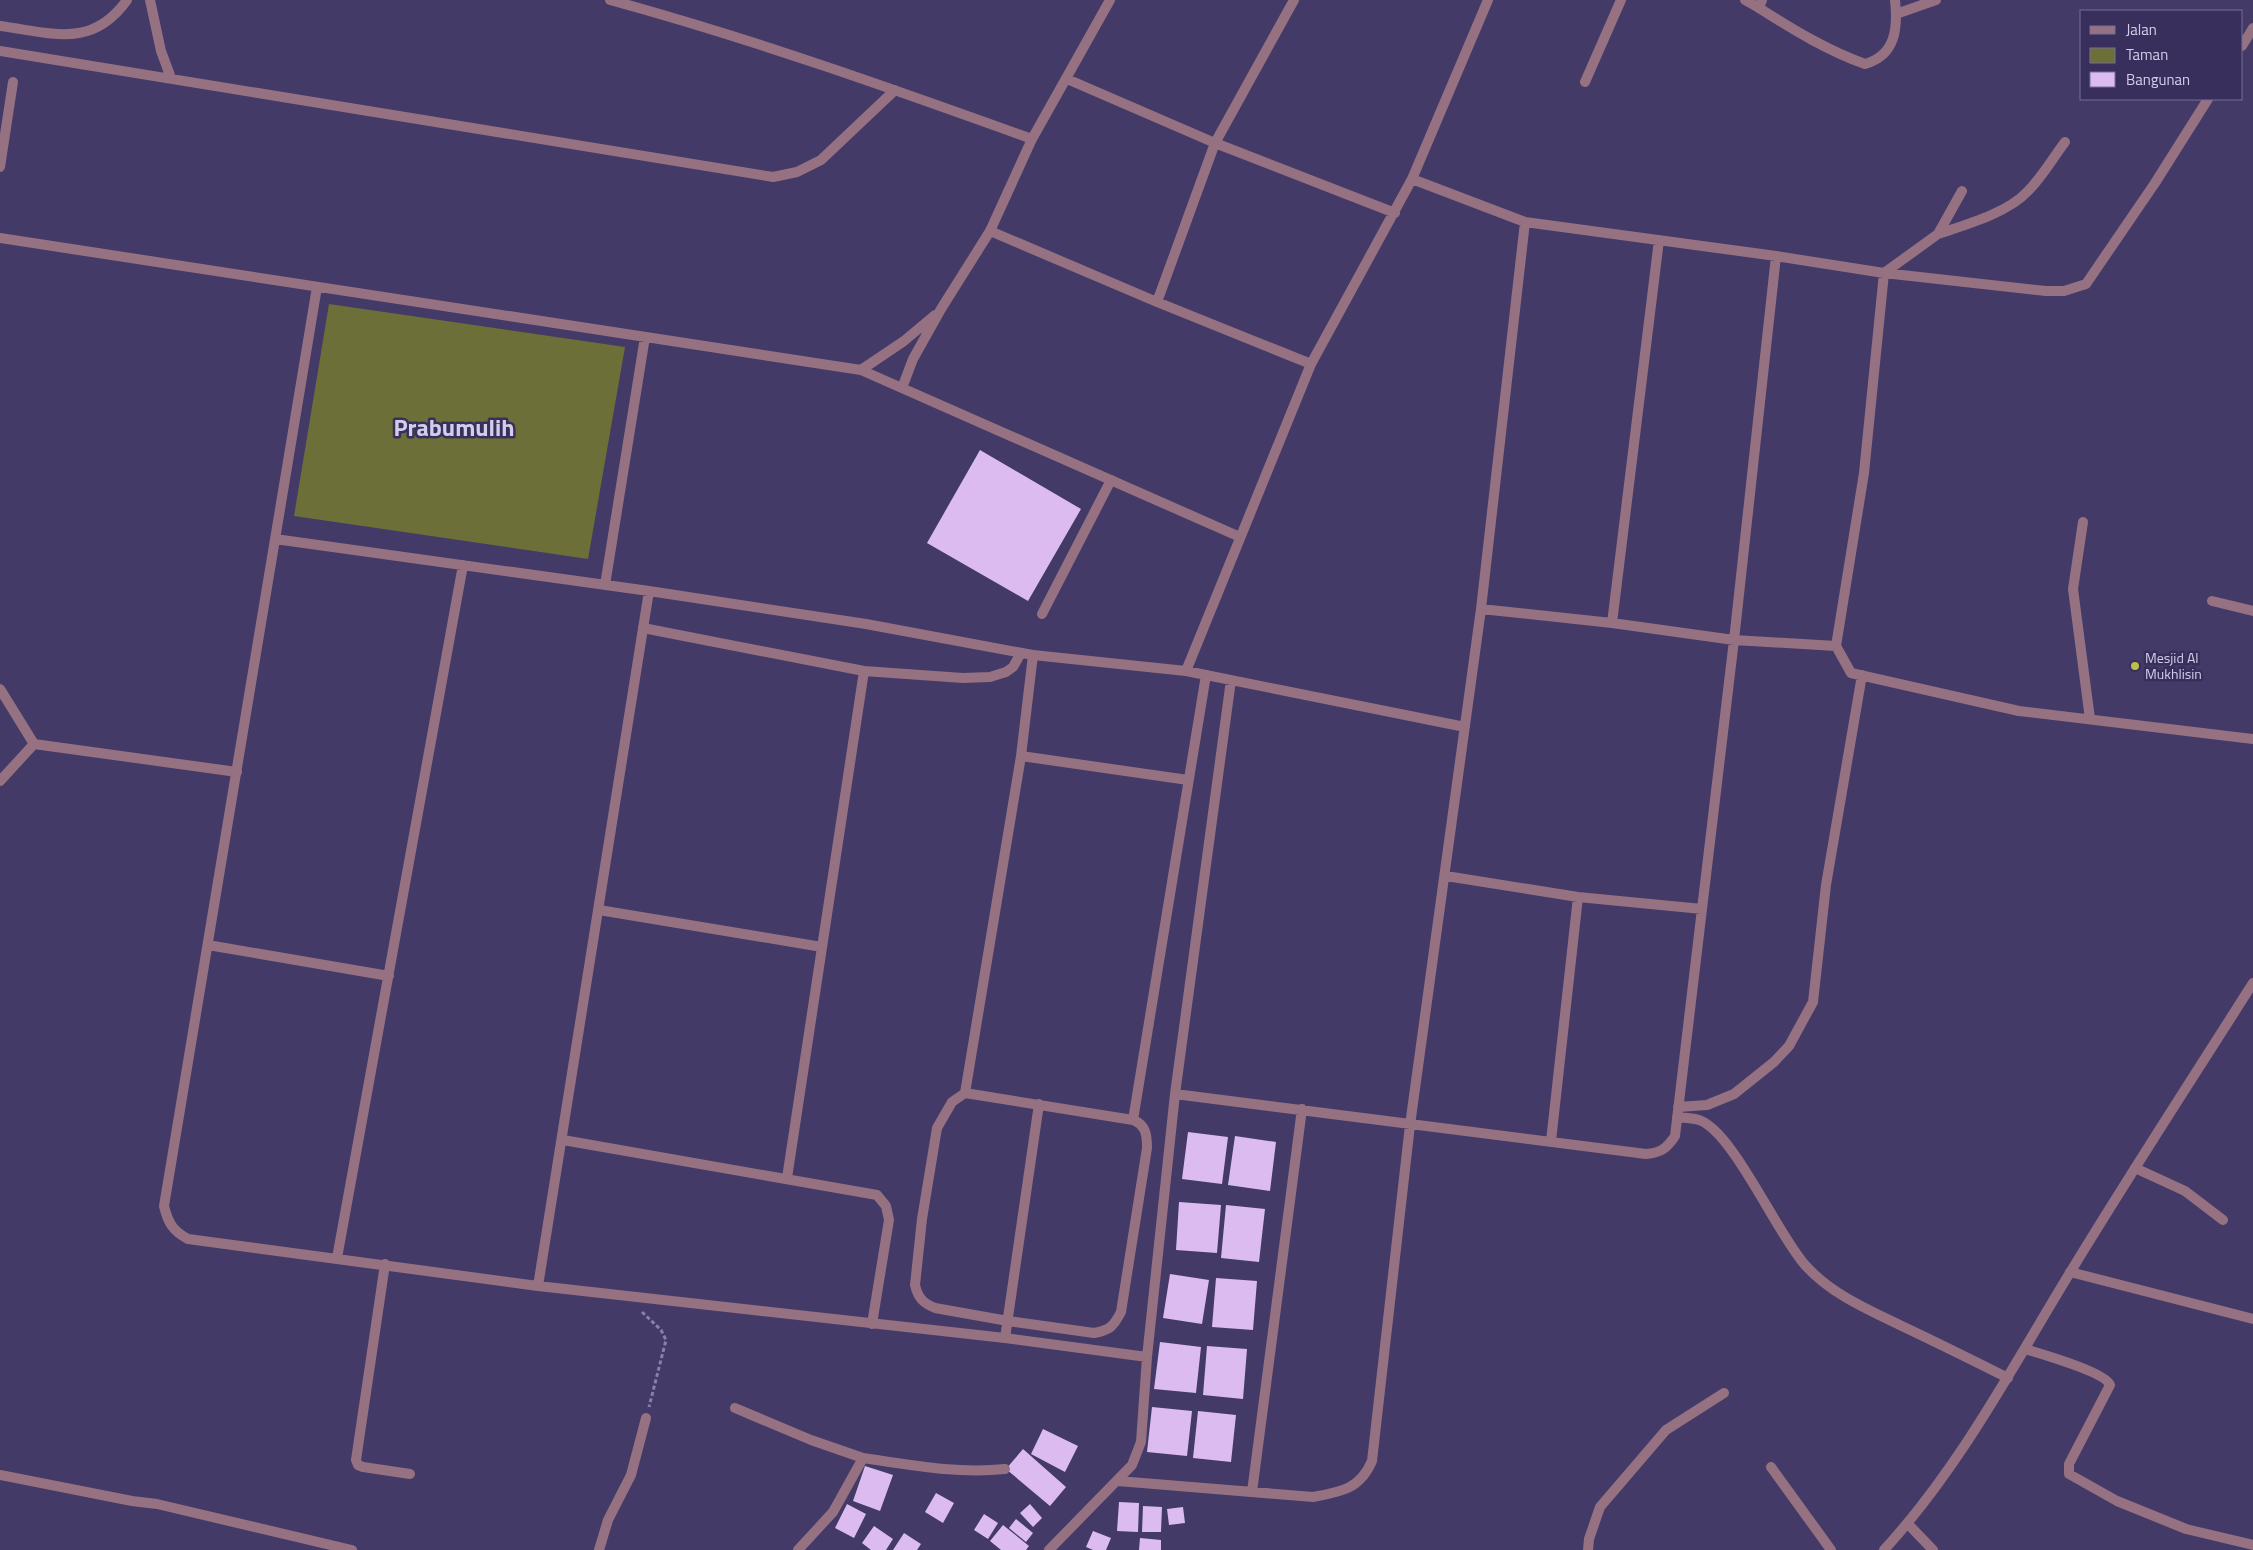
<svg xmlns="http://www.w3.org/2000/svg" width="2253" height="1550" viewBox="0 0 2253 1550" font-family="'Titillium Web',sans-serif">
<style>
.green{fill:#6c6f37}
.building{fill:#dcbcf0}
.lines{fill:none;stroke-linecap:round;stroke-linejoin:round}
.path{stroke:#8781a7;stroke-width:3;stroke-dasharray:4 2.5;stroke-linecap:butt}
.service{stroke:#967181;stroke-width:10}
.minor{stroke:#967181;stroke-width:10}
.tertiary{stroke:#967181;stroke-width:10}
.poi-dot{fill:#bac045;stroke:#392f5d;stroke-width:2}
.labels{text-anchor:middle;stroke-width:5;stroke-linejoin:round;paint-order:stroke}
.poi-label{font-size:14px;fill:#d1ceea;stroke:#392f5d;text-anchor:start}
.town-label{font-size:24px;font-weight:bold;fill:#d1ceea;stroke:#392f5d}
</style>
<rect width="100%" height="100%" fill="#433a68"/>
<!-- green -->
<path class="green" d="M329,304L625,347L588,559L294,516Z"/>
<!-- building -->
<path class="building" d="M980,450L1081,509L1028,601L927,543Z
M1188,1132L1228,1137L1222,1184L1182,1179Z
M1235,1136L1276,1142L1270,1191L1228,1185Z
M1179,1202L1221,1205L1217,1253L1176,1250Z
M1226,1205L1265,1209L1259,1262L1221,1258Z
M1170,1274L1209,1280L1202,1324L1163,1318Z
M1216,1278L1257,1281L1253,1330L1212,1327Z
M1160,1342L1201,1347L1196,1393L1154,1389Z
M1207,1346L1247,1349L1243,1399L1203,1395Z
M1152,1407L1192,1411L1187,1456L1147,1452Z
M1198,1411L1236,1415L1231,1462L1193,1458Z
M1043,1429L1078,1446L1065,1472L1031,1454Z
M1023,1449L1066,1487L1050,1506L1006,1469Z
M865,1466L893,1475L880,1511L853,1501Z
M936,1493L954,1503L943,1523L925,1512Z
M1119,1502L1139,1503L1138,1532L1117,1531Z
M847,1504L866,1514L854,1538L835,1528Z
M1030,1504L1042,1518L1033,1527L1020,1513Z
M1143,1506L1162,1507L1161,1532H1142Z
M1183,1507L1185,1523L1169,1525L1167,1509Z
M984,1514L998,1523L988,1539L974,1530Z
M1016,1519L1033,1533L1026,1542L1009,1528Z
M1003,1525L1029,1546L1026,1550H1001L990,1541Z
M874,1526L893,1539L886,1550H871L862,1543Z
M1093,1531L1111,1538L1106,1550H1093L1086,1547Z
M904,1533L921,1544L917,1550H893Z
M1140,1538L1161,1540V1550H1139Z"/>
<g class="lines">
<!-- path -->
<path class="path" d="M642,1312L661,1330L666,1340L649,1407"/>
<!-- service -->
<path class="service" d="M1759,8C1792,29 1828,51 1865,64C1896,55 1898,28 1895,0
M1896,14L1936,0
M0,167L13,82
M1042,614L1111,480
M643,628L864,671L963,678L990,677L1006,672L1013,667L1021,653
M0,689L34,744L237,772
M1021,756L1188,780
M0,781L34,744
M599,910L822,947
M965,1093L1133,1120C1146,1125 1147,1135 1147,1148L1121,1312C1113,1327 1110,1330 1094,1333L1008,1321L935,1308C923,1303 918,1298 915,1285L922,1219L937,1128L952,1102Z
M965,1093L1021,756L1033,655
M1133,1120L1206,675
M563,1140L877,1195L886,1206L889,1220L872,1324
M787,1178L864,671
M385,1264L356,1460L358,1465L363,1467L410,1474
M1005,1338L1039,1104
M1771,1467L1831,1550"/>
<!-- minor -->
<path class="minor" d="M150,0L161,51L171,78
M610,0C753,39 893,89 1032,139
M1745,0L1759,8L1762,0
M0,26C52,33 92,49 127,0
M2242,46L2253,28
M0,51L773,177L797,172L821,160L895,90
M1067,79L1215,143L1395,213
M1585,82L1621,0
M1412,179L1525,222L1776,256L1884,273L2046,291H2064L2086,284L2155,183L2208,99
M1962,191L1938,234L1884,273L1864,473L1836,646L1851,673L2019,711L2253,739
M990,231L1157,302L1311,364
M1938,234C1965,225 2008,213 2028,191C2042,177 2053,158 2065,142
M0,238L861,370L1240,537
M317,287L164,1206C168,1223 173,1231 188,1239L538,1286L1005,1338L1147,1357
M1157,302L1215,143L1294,0
M861,370L904,341L935,315
M902,388L913,359L941,309L990,231L1032,139L1110,0
M2083,522L2073,589L2090,719
M275,539L649,591L866,624L1033,655L1186,671L1465,727
M605,585L645,337
M2212,601L2253,611
M1481,609L1612,623L1734,640L1836,646
M1612,623L1659,240
M1186,671L1311,364L1412,179L1488,0
M1446,876L1578,897L1702,909
M208,945L389,976
M1175,1094L1646,1154C1661,1153 1667,1148 1675,1136L1734,640L1776,256
M1678,1107L1707,1105L1734,1094L1774,1062L1789,1046L1813,1002L1826,885L1862,675
M1677,1117C1684,1118 1693,1118 1699,1120C1733,1131 1778,1236 1806,1266C1832,1295 1871,1311 1906,1328C1940,1344 1974,1361 2008,1378
M1551,1141L1578,897
M2135,1168L2185,1191L2223,1220
M337,1258L463,565
M2070,1272L2253,1319
M538,1286L649,591
M2025,1349C2041,1354 2105,1372 2110,1385L2069,1464V1474L2117,1501L2186,1529L2253,1545
M735,1408L811,1440L863,1458L833,1512L798,1550
M863,1458C911,1465 957,1474 1005,1469
M1118,1481L1313,1497C1341,1492 1360,1489 1372,1461L1410,1125L1481,609L1525,222
M1252,1492L1302,1109
M1908,1524L1933,1550
M599,1550L608,1520L631,1475L646,1418
M1049,1550L1132,1465L1141,1442L1147,1357L1175,1094L1231,680
M1588,1550L1589,1539L1600,1507L1666,1430L1724,1393"/>
<!-- tertiary -->
<path class="tertiary" d="M0,1475L132,1501L157,1504L352,1550
M1884,1550C1960,1467 2013,1366 2071,1271C2130,1174 2192,1079 2253,983"/>
</g>
<!-- markers -->
<circle class="poi-dot" cx="2135" cy="666" r="5"/>
<g class="labels">
<!-- poi labels -->
<g class="poi-label">
<text x="2145" y="663">Mesjid Al<tspan x="2145" dy="16">Mukhlisin</tspan></text>
</g>
<!-- town labels -->
<g class="town-label">
<text x="454" y="436">Prabumulih</text>
</g>
</g>
<!-- legend -->
<rect x="2080" y="10" width="162" height="90" fill="#392f5d" stroke="#766f95"/>
<rect x="2090" y="26" width="25" height="8" fill="#967181" stroke="#766f95"/>
<text x="2126" y="35" font-size="15" fill="#d1ceea">Jalan</text>
<rect x="2090" y="48" width="25" height="15" fill="#6c6f37" stroke="#766f95"/>
<text x="2126" y="60" font-size="15" fill="#d1ceea">Taman</text>
<rect x="2090" y="72" width="25" height="15" fill="#dcbcf0" stroke="#766f95"/>
<text x="2126" y="85" font-size="15" fill="#d1ceea">Bangunan</text>
</svg>
